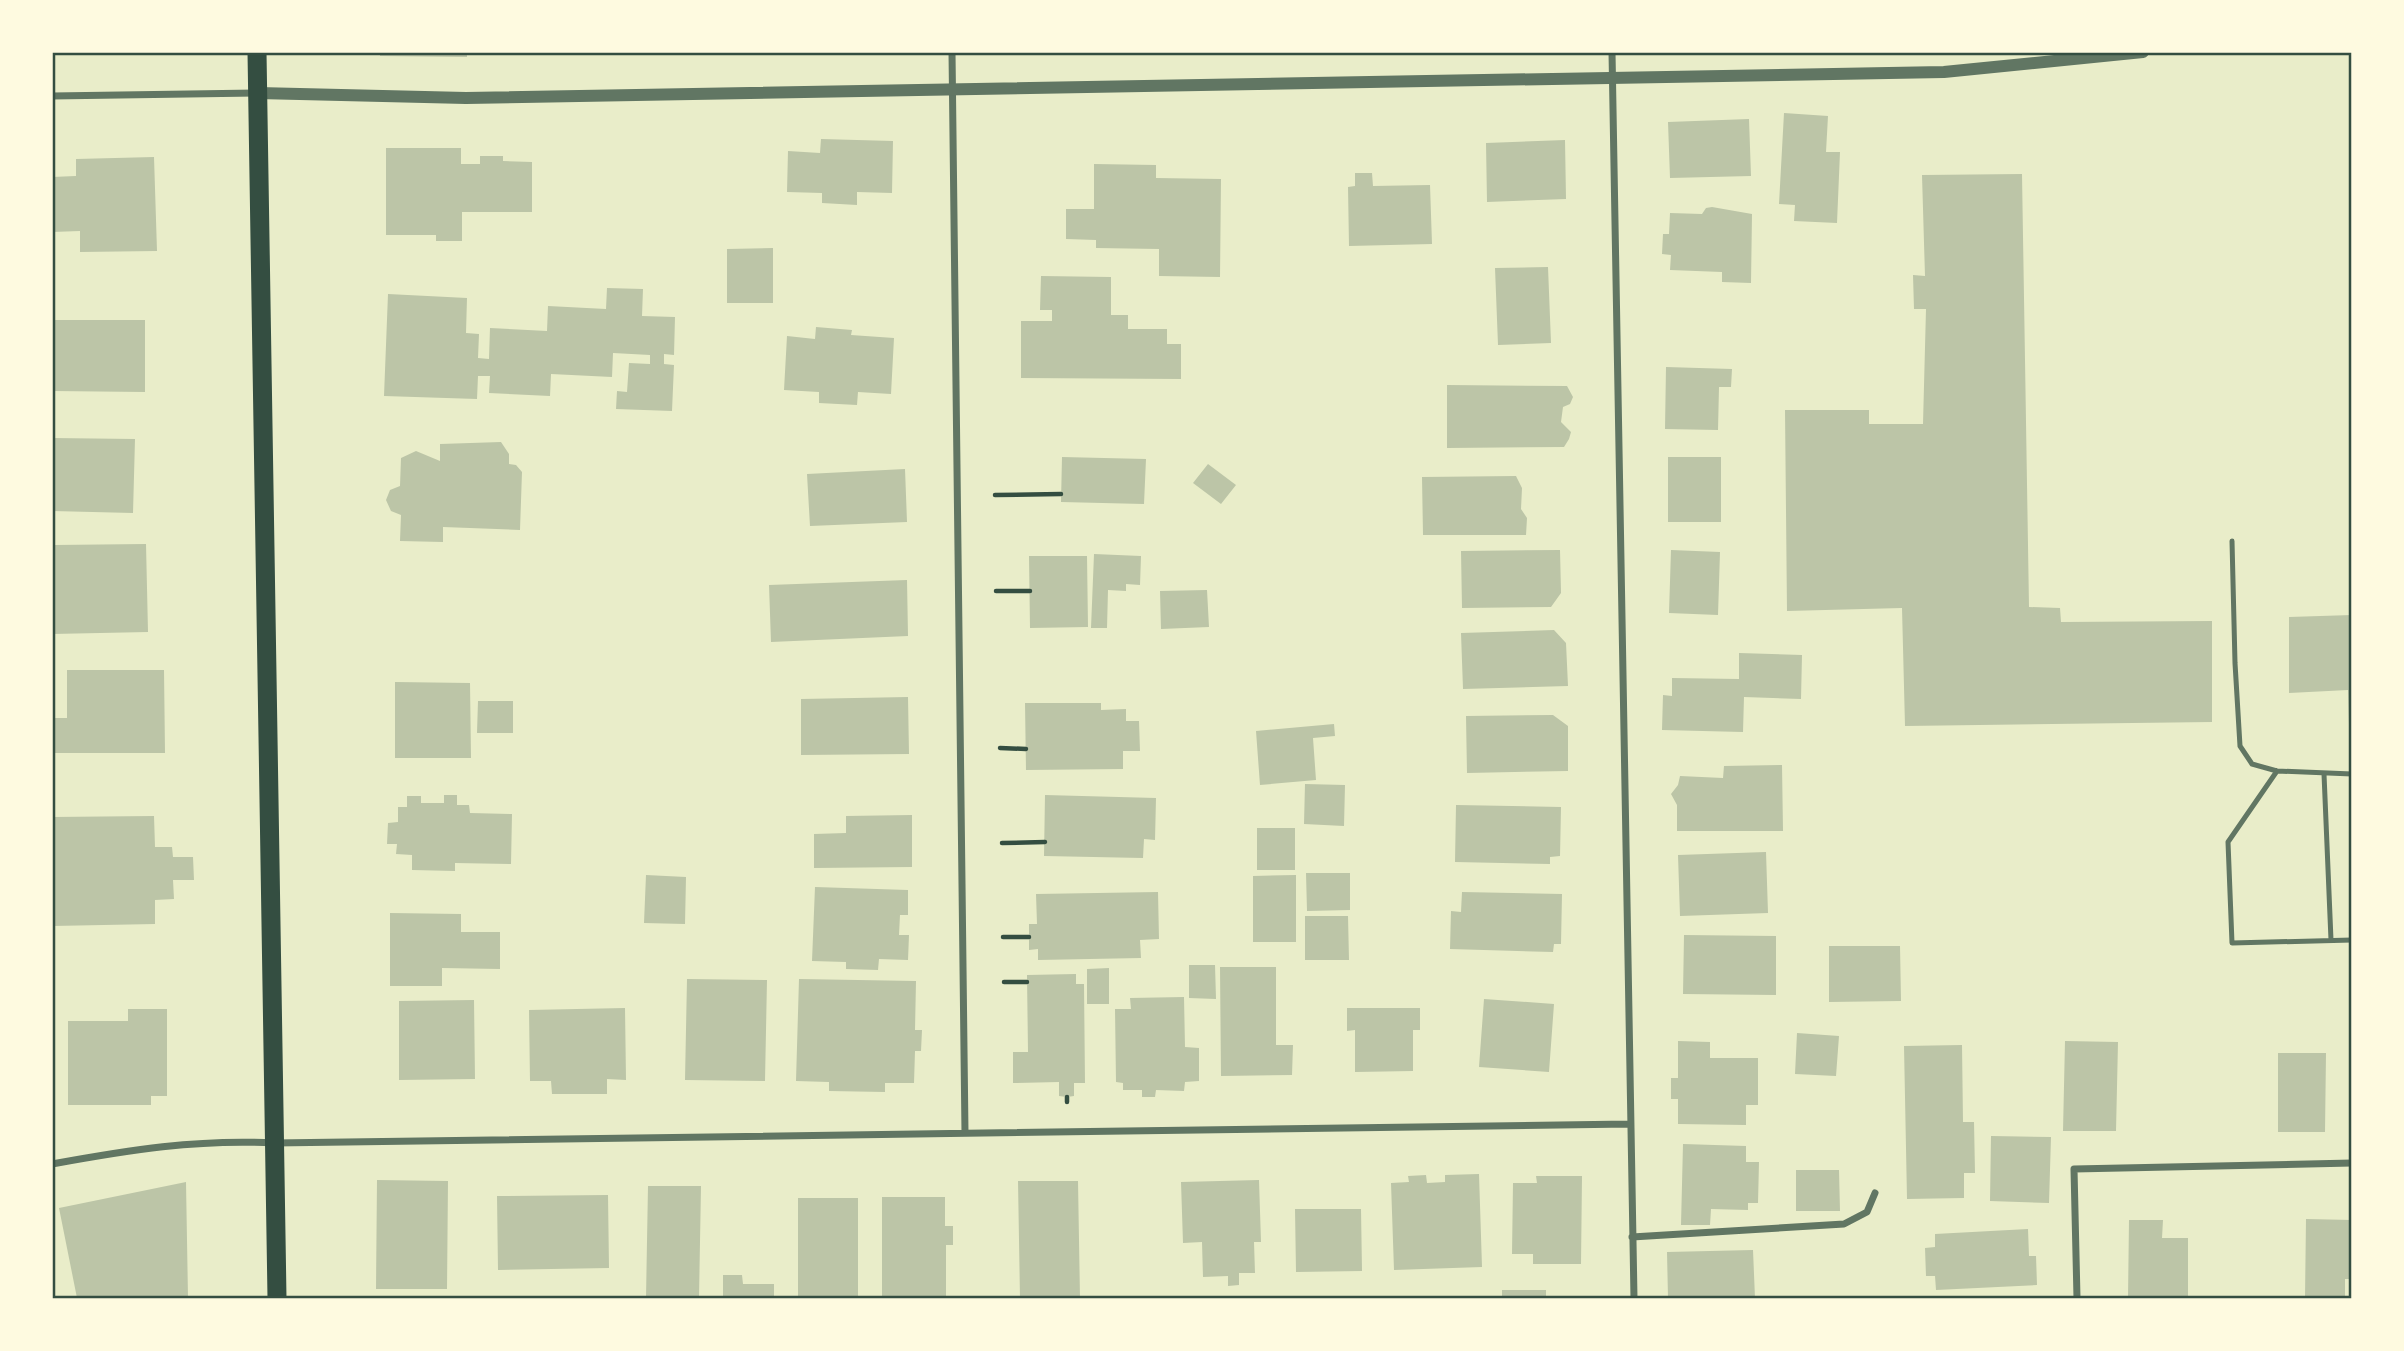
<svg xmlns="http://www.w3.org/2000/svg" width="2404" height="1351" viewBox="0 0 2404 1351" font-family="'Alegreya Sans',sans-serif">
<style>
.building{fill:#bcc5a7}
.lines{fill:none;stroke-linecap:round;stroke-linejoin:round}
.path{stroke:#344e41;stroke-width:4.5}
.service{stroke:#617663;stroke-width:5}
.minor{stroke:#617663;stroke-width:7}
.tertiary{stroke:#617663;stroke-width:12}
.trunk{stroke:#344e41;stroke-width:19}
.neatline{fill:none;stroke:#344e41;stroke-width:2.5}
</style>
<rect width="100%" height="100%" fill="#e9edc9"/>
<!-- building -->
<path class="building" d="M380,52H467V57L380,56Z
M1784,113L1828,116L1826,152H1840L1837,223L1794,221L1795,205L1779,204Z
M1749,119L1751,176L1670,178L1668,122Z
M821,139L893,141L892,193L857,192V205L822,203V193L787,192L788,151L820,153Z
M1565,140L1566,199L1487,202L1486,143Z
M386,148H461V164H480V156H503V161L532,162V212H462V241H436V235H386Z
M154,157L157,251L80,252V231L52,232V177L76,176V159Z
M1094,164L1156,165V178L1221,179L1220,277L1159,276V249L1096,248V240L1066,239V209H1094Z
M1355,173H1372L1373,186L1430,185L1432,244L1349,246L1348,187L1355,186Z
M2022,174L2029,607L2060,608L2061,622L2212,621V722L1905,726L1902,608L1787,611L1785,410H1869V424H1923L1926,309H1914L1913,275L1925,276L1922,175Z
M1712,207L1752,214L1751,283L1722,282V272L1670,270L1671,255L1662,254L1663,234H1669L1670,213L1702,214L1706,208Z
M773,248V303H727V249Z
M1548,267L1551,343L1498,345L1495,268Z
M1041,276L1111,277V315H1128V329H1167V344H1181V379L1021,378V321H1052V310H1040Z
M607,288L643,289L642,316L675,317L674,355L664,354V364L674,365L672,411L616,409L617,391L627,392L629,363L650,364V355L613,353L612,377L551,374L550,396L489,393L490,376H478L477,399L384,396L388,294L467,298L466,333L479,334L478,358L489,359L490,328L547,331L548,306L606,309Z
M52,320H145V392L52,391Z
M816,327L852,330L851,335L894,338L891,394L858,392L857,405L819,403V392L784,390L787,336L815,339Z
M1666,367L1732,369L1731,387H1719L1718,430L1665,429Z
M1447,385L1567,386L1573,397L1570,404L1563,407L1561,422L1571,432L1569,439L1564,447L1447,448Z
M52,438L135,439L133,513L52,511Z
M501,442L509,454V464L516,465L522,472L520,530L443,527V542L400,541L401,515L391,511L386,500L390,490L400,486L401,458L416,451L440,461V444Z
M1062,457L1146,459L1144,504L1061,502Z
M1668,457H1721V522H1668Z
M1208,464L1236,485L1221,504L1193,483Z
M905,469L907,522L810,526L807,474Z
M1516,476L1522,488L1521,509L1527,518L1526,535H1423L1422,477Z
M146,544L148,632L52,634L54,545Z
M1560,550L1561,593L1551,607L1462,608L1461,551Z
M1671,550L1720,552L1718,615L1669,613Z
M1094,554L1141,556L1140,585L1126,584V591L1108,590L1107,628H1091Z
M1029,556H1087L1088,627L1030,628Z
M907,580L908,636L771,642L769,585Z
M1207,590L1209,627L1161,629L1160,591Z
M2352,615V724H2349L2348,690L2289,693V617Z
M1554,630L1566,643L1568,686L1463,689L1461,633Z
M1739,653L1802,655L1801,699L1744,697L1743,732L1662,730L1663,695L1672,696V678L1739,679Z
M67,670H164L165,753H52V718H67Z
M395,682L470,683L471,758H395Z
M908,697L909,754L801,755V699Z
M478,701H513V733H477Z
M1025,703H1101V710L1126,709V721H1139L1140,751H1123V769L1026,770Z
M1553,715L1568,726V771L1467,773L1466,716Z
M1334,724L1335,736L1313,738L1316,780L1260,785L1256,731Z
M1782,765L1783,831H1677V805L1671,794L1678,785L1680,776L1723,778L1724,766Z
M1305,784L1345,785L1344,826L1304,824Z
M444,795H457V805H469L470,813L512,814L511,864L455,863V871L412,870V855L396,854L397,844H387L388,823L398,822V807H407V796H421V803H444Z
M1045,795L1156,798L1155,840L1144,839L1143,858L1044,856Z
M1456,805L1561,807L1560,856L1550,857V864L1455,862Z
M912,815V867L814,868V834L846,833V816Z
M154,816L155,847H172L173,857H193L194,880H173L174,899L155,900V924L52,926V817Z
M1257,828H1295V870H1257Z
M1766,852L1768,913L1680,916L1678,855Z
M1306,873H1350V910L1307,911Z
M646,875L686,877L685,924L644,923Z
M1296,875V942H1253V876Z
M815,887L908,890V915H900L899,935H909L908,960L879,959L878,970L846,969V962L812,961Z
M1158,892L1159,939L1140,940L1141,958L1038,960V949L1029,950V924H1037L1036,894Z
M1462,892L1562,894L1561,944H1554L1553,952L1450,949L1451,911L1461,912Z
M390,913L461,914V932H500V969L442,968V986H390Z
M1305,916H1348L1349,960H1305Z
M1684,935L1776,936V995L1683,994Z
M1829,946H1900L1901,1001L1829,1002Z
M1189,965H1215L1216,999L1189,998Z
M1220,967H1276V1045H1293L1292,1075L1221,1076Z
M1109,968V1004H1087V969Z
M1076,974V984H1084L1085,1083H1074V1096L1067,1097L1059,1096V1082L1013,1083V1052H1028L1027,975Z
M687,979L767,980L765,1081L685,1080Z
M799,979L916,981L915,1030H922L921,1051H915L914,1083H885V1092L829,1091V1082L796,1081Z
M1184,997L1185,1047L1199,1048V1081L1185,1082L1184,1091L1156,1090L1155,1097H1142V1090H1123V1083L1116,1082L1115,1009H1131L1130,998Z
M1484,999L1554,1004L1549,1072L1479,1067Z
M474,1000L475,1079L399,1080V1001Z
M625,1008L626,1080L607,1079V1094H552L551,1081H530L529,1010Z
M1347,1008H1420V1030H1413V1071L1355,1072V1030L1347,1031Z
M128,1009H167V1096H151V1105H68V1021H128Z
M1797,1033L1839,1036L1836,1076L1795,1074Z
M1678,1041L1710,1042V1058H1758V1105H1746V1125L1678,1124V1099H1671V1078H1678Z
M2065,1041L2118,1042L2116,1131H2063Z
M1962,1045L1963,1122H1974L1975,1173H1964V1198L1907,1199L1904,1046Z
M2278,1053H2326L2325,1132H2278Z
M1991,1136L2051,1137L2049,1203L1990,1201Z
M1683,1144L1746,1146V1162H1759L1758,1203H1748V1210L1711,1209L1710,1225H1681Z
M1796,1170H1839L1840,1211H1796Z
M1479,1174L1482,1267L1394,1270L1391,1183L1409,1182L1408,1176L1426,1175L1427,1183L1445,1182V1175Z
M1536,1176H1582L1581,1264H1533V1254H1512L1513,1183H1537Z
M377,1180L448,1181L447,1289H376Z
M1259,1180L1261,1242H1254L1255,1273H1239V1285L1228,1286V1276L1203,1277L1202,1242L1183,1243L1181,1182Z
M1018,1181H1078L1080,1298H1020Z
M186,1182L188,1298H77L59,1208Z
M648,1186H701L699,1298H646Z
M608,1195L609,1268L498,1270L497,1196Z
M882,1197H945V1226H953V1245H946V1298H882Z
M798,1198H858V1298H798Z
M1295,1209H1361L1362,1271L1296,1272Z
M2306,1219L2352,1220V1279H2345V1298H2305Z
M2129,1220H2163L2162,1238H2188V1298H2128Z
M2028,1229L2029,1256H2036L2037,1285L1936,1290L1935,1276H1926L1925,1248L1935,1247V1234Z
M1753,1250L1755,1298H1668L1667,1252Z
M723,1275H742L743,1284H774V1298H723Z
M1502,1290H1546V1298H1502Z"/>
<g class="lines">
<!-- path -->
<path class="path" d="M995,495L1061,494
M996,591H1030
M1000,748L1026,749
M1002,843L1045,842
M1003,937H1029
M1004,982H1027
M1067,1102V1097"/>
<!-- service -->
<path class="service" d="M2232,541L2235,663L2240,746L2252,764L2277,771L2352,774
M2277,771L2228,842L2232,943L2352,940
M2324,774L2331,940"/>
<!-- minor -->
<path class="minor" d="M952,52L965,1133
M1612,52L1634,1298
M52,96L257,93
M52,1164C129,1150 196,1139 274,1143L1629,1124
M1632,1237L1844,1224L1867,1212L1875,1193
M2077,1298L2074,1169L2352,1163"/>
<!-- tertiary -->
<path class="tertiary" d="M258,93L466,98L1944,72L2143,52"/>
<!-- trunk -->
<path class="trunk" d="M257,52L277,1298"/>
</g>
<!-- border -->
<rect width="2404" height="1351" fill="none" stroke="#fefae0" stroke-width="108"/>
<rect x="54" y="54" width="2296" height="1243" class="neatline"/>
</svg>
